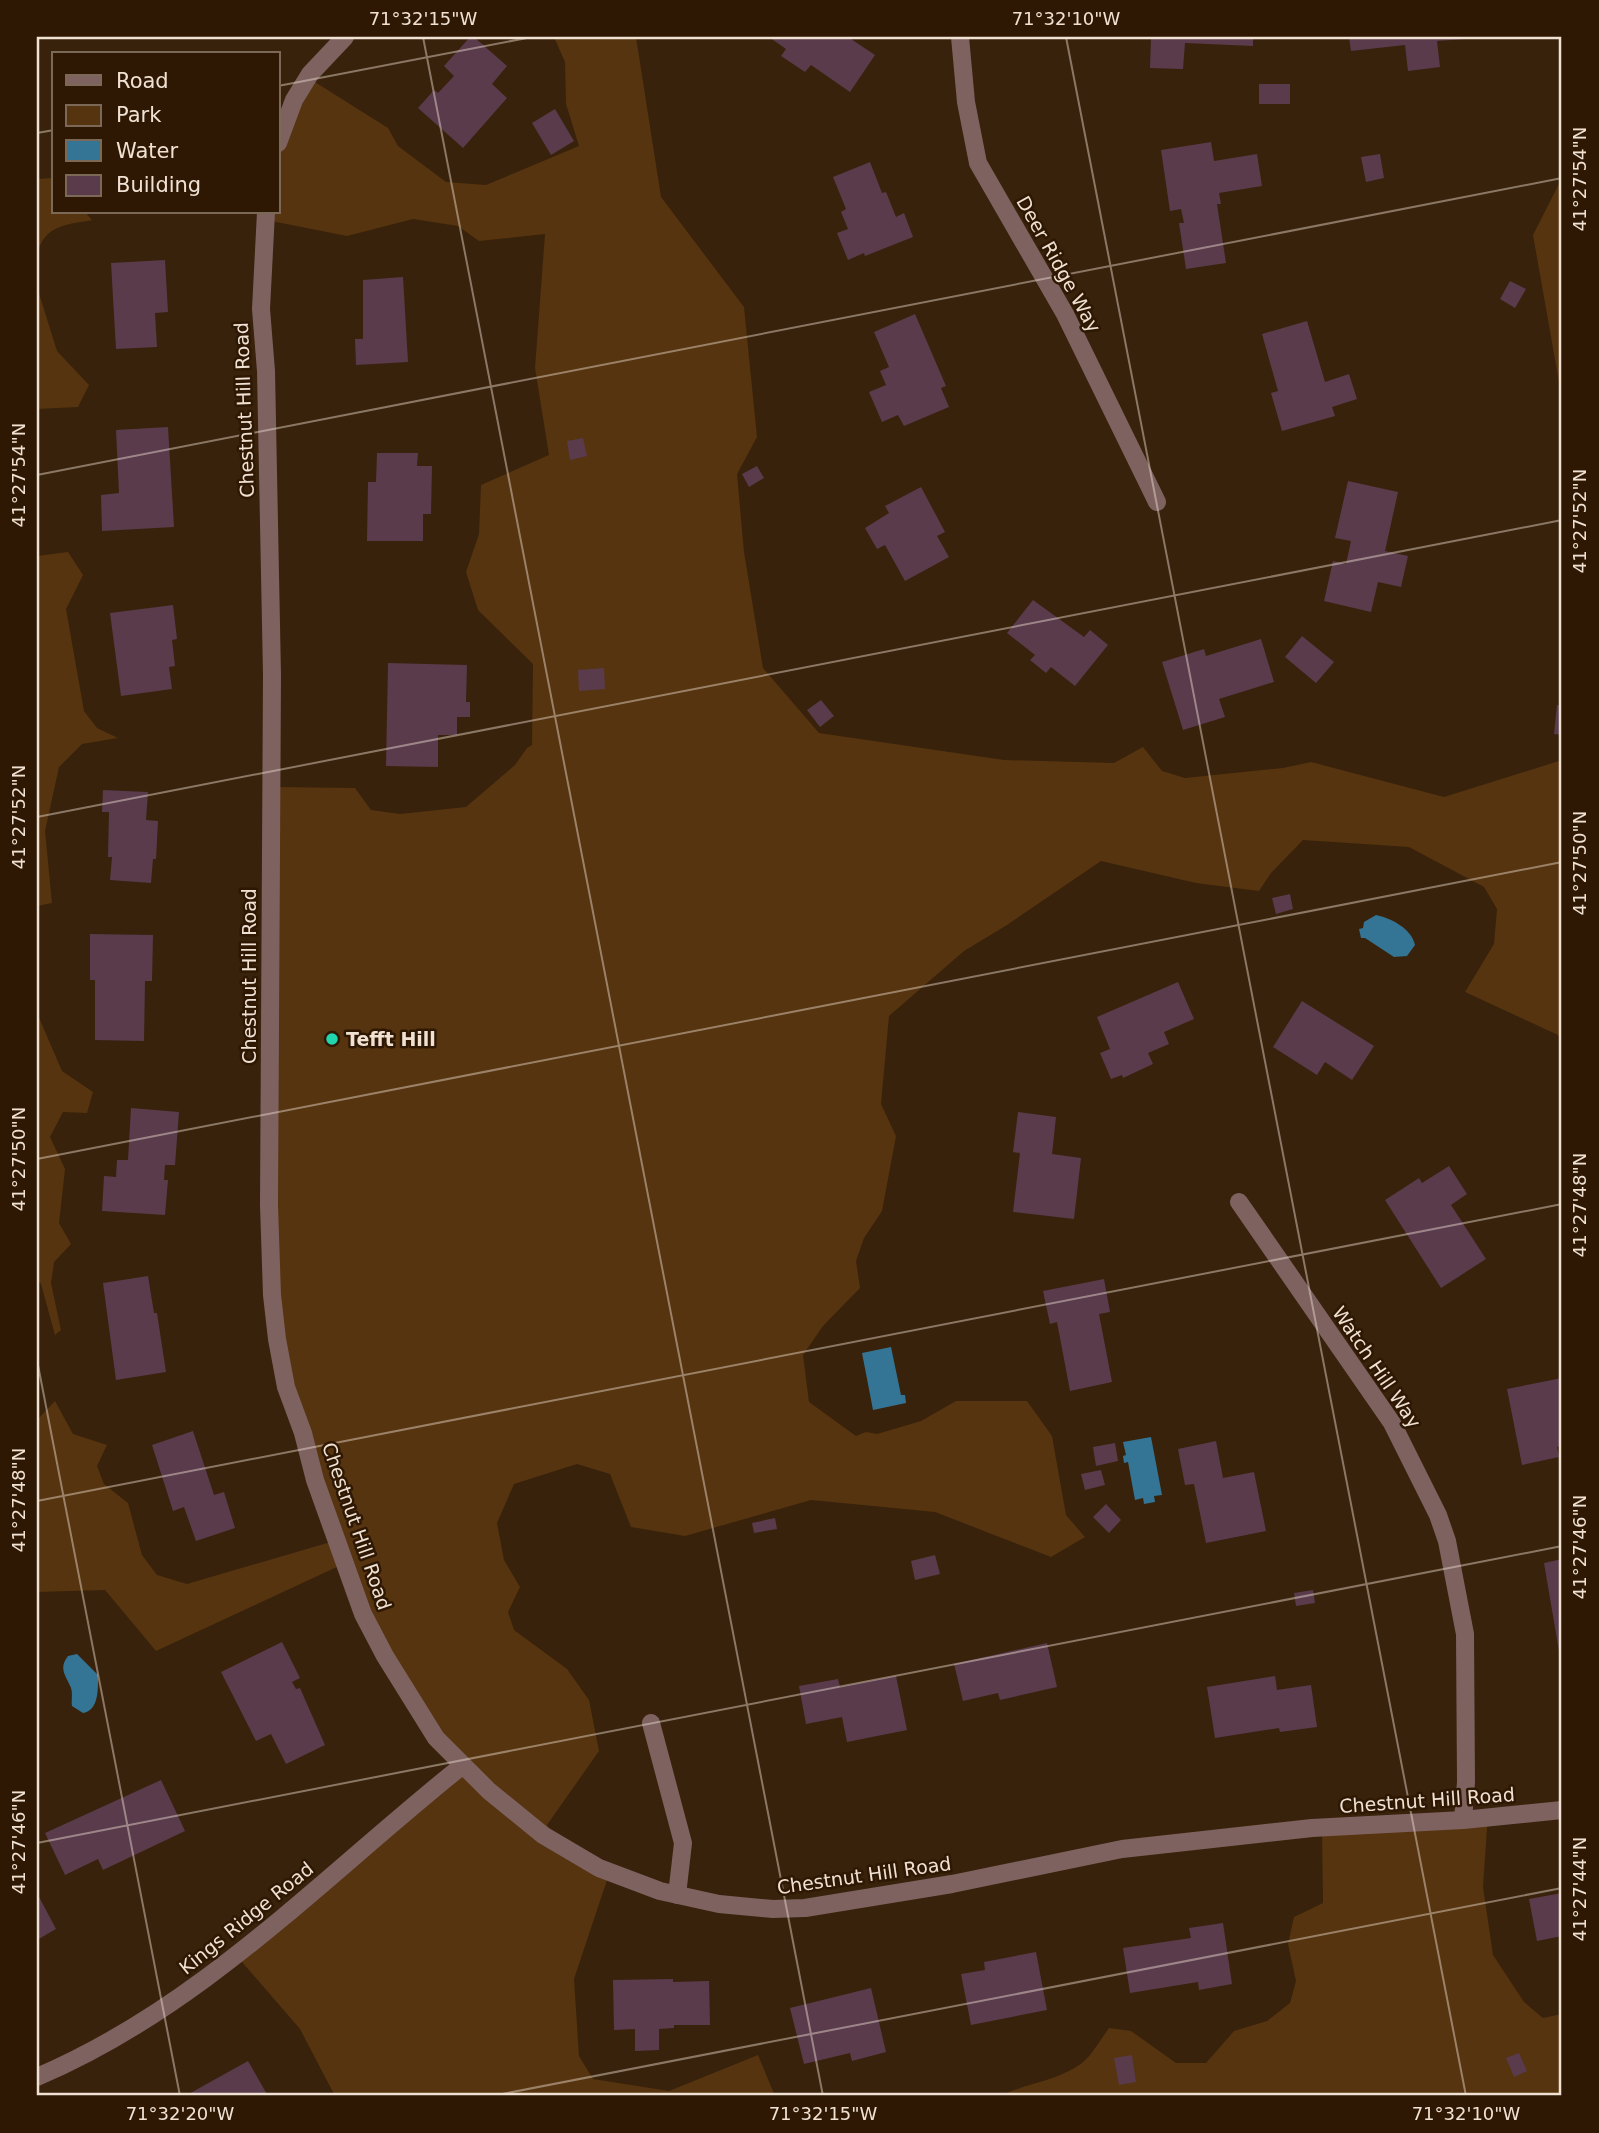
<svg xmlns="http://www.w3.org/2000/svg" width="1599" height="2133" viewBox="0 0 1599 2133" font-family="'DejaVu Sans',sans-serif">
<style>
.green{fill:#56340f}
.water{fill:#347495}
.building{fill:#593b4c}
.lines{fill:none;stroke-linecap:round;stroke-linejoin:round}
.minor{stroke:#7e6260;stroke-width:18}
.ticks{fill:none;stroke:#f0e1d3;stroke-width:2;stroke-opacity:0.45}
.poi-dot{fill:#21d5af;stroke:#2e1803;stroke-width:2.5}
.labels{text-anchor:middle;stroke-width:5;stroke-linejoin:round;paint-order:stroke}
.street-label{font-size:19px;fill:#f0e1d3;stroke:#2e1803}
.poi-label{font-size:19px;font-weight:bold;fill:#f0e1d3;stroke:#2e1803;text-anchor:start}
.neatline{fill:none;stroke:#f0e1d3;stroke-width:2.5}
.ticks-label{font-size:18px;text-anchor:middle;fill:#f0e1d3}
</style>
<rect width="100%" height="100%" fill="#38220b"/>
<!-- green -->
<path class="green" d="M554,37H636L661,197L744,307L757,437L737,474L744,552L763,668L819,733L1004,760L1114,763L1143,747L1162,771L1185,778L1283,768L1311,762L1444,797L1562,760V1042L1558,1035L1465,992L1494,944L1497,909L1484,887L1409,847L1303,840L1271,873L1259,891L1196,883L1101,861L1007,925L964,951L889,1016L881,1104L896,1136L882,1211L864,1238L856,1261L860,1288L823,1326L803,1355L809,1402L856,1436L866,1432L877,1434L921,1421L956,1401H1027L1052,1436L1066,1515L1085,1537L1051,1557L935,1512L811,1500L685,1536L631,1527L610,1474L577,1464L514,1484L497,1523L504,1560L520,1587L508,1612L514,1630L567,1669L589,1700L599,1751L547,1825L551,1831L611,1868L574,1979L579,2056L593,2079L669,2091L758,2055L775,2096H335L300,2029L236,1955L457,1762L394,1667L341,1565L156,1651L105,1590L37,1592V1420L55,1401L73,1434L107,1445L97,1466L104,1484L128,1503L142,1555L157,1575L187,1584L334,1541L286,1384L275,1285L278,787L355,788L371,810L400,814L466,807L515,765L527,748L532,745L533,664L478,610L466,572L479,534L481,485L549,455L535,368L545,234L479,241L458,226L413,219L347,236L271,221L266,212H278V132L307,77L388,128L398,146L446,182L486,185L579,146L566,104L565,62Z
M54,178V212H85L92,220C65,225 45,225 37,254V179Z
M1562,178V399L1533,235Z
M37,287L57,351L89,385L78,407L37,409Z
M68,552L83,575L66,609L84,711L97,728L118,738L82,744L59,767L45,831L52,903L37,906V556Z
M37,1013L62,1071L93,1092L87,1113L63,1112L50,1137L65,1169L59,1223L71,1244L54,1262L51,1283L61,1330L55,1335L41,1284L37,1279Z
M1488,1814L1483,1887L1493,1955L1524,2002L1543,2018L1562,2014V2096H1000C1026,2083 1058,2081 1082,2063C1092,2055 1101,2039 1109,2028L1131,2031L1176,2063H1206L1234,2031L1267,2021L1290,2003L1296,1981L1288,1944L1294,1917L1323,1903L1322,1829Z"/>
<!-- water -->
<path class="water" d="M1376,915C1391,918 1412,929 1415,945L1407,956L1394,957L1365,938H1361L1359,929L1363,928L1364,922Z
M891,1347L901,1395H905L906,1403L873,1410L862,1353Z
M1151,1437L1162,1495L1154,1496L1155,1502L1144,1504L1143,1498L1135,1500L1128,1462L1124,1463L1123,1456L1126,1455L1123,1442Z
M77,1654L98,1675C98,1689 99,1710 83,1713L72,1706C71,1700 73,1694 71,1688C66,1675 58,1669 68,1656Z"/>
<!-- building -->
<path class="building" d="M470,37H474L507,66L492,84L507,98L463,148L418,108L434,90L438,93L454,76L444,66Z
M769,37H848L875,55L850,92L811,65L805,72L781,56L786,49Z
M1151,37H1253V46L1185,43L1183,69L1150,68Z
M1349,37H1466V39L1437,41L1440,67L1408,71L1405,45L1351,51Z
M1259,84H1290V104H1259Z
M555,109L574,141L551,155L532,123Z
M1211,142L1214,161L1257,154L1262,186L1219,193L1221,204H1217L1226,263L1186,269L1179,223H1184L1181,209L1170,211L1161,150Z
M1380,154L1384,178L1366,182L1361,157Z
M870,162L882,193L886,192L896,217L904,213L913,237L865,256L864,253L848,260L837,233L848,229L841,212L846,209L833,177Z
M165,260L168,312L155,313L157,347L116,349L111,263Z
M403,277L408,362L356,365L355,339H363V280Z
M1510,281L1526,289L1515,308L1500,299Z
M915,314L946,386L941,388L949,407L904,426L898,415L882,422L869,392L886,385L880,371L889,367L874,332Z
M1307,321L1325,382L1349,374L1357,399L1332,407L1335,416L1282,431L1271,393L1278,391L1262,334Z
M168,427L174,527L102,531L101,495L119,493L116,430Z
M583,438L587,456L570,460L567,441Z
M377,453H418L417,466H432L431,514H423V541H367L368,482H376Z
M757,466L764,478L749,487L742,474Z
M1348,481L1398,492L1385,551L1408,556L1401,587L1378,582L1371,612L1324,601L1333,561L1346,564L1351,541L1335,538Z
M921,487L945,532L937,536L949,557L905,581L885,545L877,549L865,528L889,513L885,506Z
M1033,600L1084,637L1090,630L1108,645L1075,686L1051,667L1046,673L1030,660L1035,655L1007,633Z
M173,605L177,639L172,640L175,666L169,667L172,689L121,696L110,613Z
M1302,636L1334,662L1316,683L1285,657Z
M1261,639L1274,682L1219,699L1225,717L1183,730L1162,662L1204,649L1206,656Z
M388,663L467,665L466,702H470V717H457V735H438V767L386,766Z
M604,668L605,689L579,691L578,670Z
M821,700L834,716L820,727L807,710Z
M1557,705L1562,706V735L1554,734Z
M103,790L148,792L146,820L158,821L156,859H153L151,883L110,880L112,857H108L109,812H102Z
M1290,894L1293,909L1276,914L1272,898Z
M90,934L153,935L152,981H145L144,1041L95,1040V980H90Z
M1178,982L1194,1019L1164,1032L1169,1044L1148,1053L1153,1064L1123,1078L1122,1075L1111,1079L1100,1053L1110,1049L1097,1017Z
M1302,1001L1374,1046L1352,1080L1325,1062L1317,1075L1273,1047Z
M131,1108L179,1112L175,1165H165L164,1180H168L165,1215L102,1211L104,1176L116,1177L117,1160H128Z
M1018,1112L1056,1117L1052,1154L1081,1158L1074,1219L1013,1212L1020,1153L1013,1152Z
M1449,1166L1467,1194L1451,1205L1486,1259L1441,1288L1385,1200L1419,1178L1422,1183Z
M148,1276L154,1313H157L166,1372L116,1380L103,1283Z
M1104,1279L1110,1312L1099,1314L1112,1382L1070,1391L1057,1322L1050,1324L1043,1291Z
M1562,1378V1446L1557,1447L1559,1457L1522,1465L1507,1389Z
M193,1431L214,1495L224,1492L235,1528L196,1541L184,1507L173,1511L152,1445Z
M1216,1441L1223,1478L1254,1472L1266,1531L1206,1543L1194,1484L1185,1485L1178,1449Z
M1115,1443L1118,1461L1096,1466L1093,1447Z
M1101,1470L1105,1485L1085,1490L1081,1474Z
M1106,1504L1121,1520L1109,1533L1093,1517Z
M775,1518L777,1529L754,1533L752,1523Z
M935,1555L940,1574L915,1580L911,1561Z
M1562,1559V1657H1560L1544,1563Z
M1313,1590L1315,1603L1296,1606L1294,1593Z
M282,1642L300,1678L292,1682L296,1689L300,1688L325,1745L286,1764L271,1734L256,1741L221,1672Z
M1047,1643L1057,1687L1000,1700L998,1693L963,1701L954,1664Z
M896,1676L907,1730L847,1742L842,1717L806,1724L799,1686L838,1679L840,1687Z
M1275,1676L1277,1690L1311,1685L1317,1727L1280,1732L1279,1728L1215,1738L1207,1687Z
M161,1780L185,1831L103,1870L98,1859L65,1875L45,1833Z
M37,1893L56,1929L37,1940Z
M1562,1893V1936L1537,1941L1529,1899Z
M1223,1923L1232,1984L1199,1990L1198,1982L1130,1993L1123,1948L1191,1938L1189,1928Z
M1036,1952L1047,2010L971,2025L961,1974L985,1970L984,1962Z
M673,1979V1982L709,1981L710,2025H674V2028L659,2029V2050L635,2051V2029L614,2030L613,1980Z
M871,1988L886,2052L852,2061L850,2053L804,2064L790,2008Z
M1519,2053L1527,2071L1514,2077L1506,2058Z
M1132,2055L1136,2082L1119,2085L1114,2058Z
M248,2061L268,2096H185Z"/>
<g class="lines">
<!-- minor -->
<path class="minor" d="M960,37L966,102L978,163L1065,314L1157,502
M278,143L294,100L310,74L345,37
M266,212L261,309L266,371L272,675L269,1205L272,1295L277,1339L286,1387L303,1433L315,1480L363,1614L385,1656L436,1738L489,1791L543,1835L599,1868L660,1891L719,1904L773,1909L805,1908L952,1884L1122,1849L1312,1828L1463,1820L1562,1810
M1239,1202L1392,1423L1438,1515L1447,1541L1465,1634L1466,1782L1463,1820
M651,1723L683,1843L677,1895
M37,2077C202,2007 325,1875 463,1765"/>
</g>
<!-- ticks -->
<path class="ticks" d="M423,37L823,2096M1066,37L1466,2096M278,86L532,37M37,133L54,130M37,475L1562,178M37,817L1562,520M37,1159L1562,862M37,1360L180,2096M37,1501L1562,1204M37,1843L1562,1546M492,2096L1562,1888"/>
<!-- markers -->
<circle class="poi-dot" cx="332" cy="1039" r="7"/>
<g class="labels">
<!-- street labels -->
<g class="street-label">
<text transform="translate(1059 264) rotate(61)" y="7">Deer Ridge Way</text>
<text transform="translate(244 410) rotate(-92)" y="7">Chestnut Hill Road</text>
<text transform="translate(249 976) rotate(-90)" y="7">Chestnut Hill Road</text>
<text transform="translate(1377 1367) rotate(56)" y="7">Watch Hill Way</text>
<text transform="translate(357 1526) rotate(71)" y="7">Chestnut Hill Road</text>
<text transform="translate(1427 1800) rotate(-4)" y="7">Chestnut Hill Road</text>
<text transform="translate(864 1875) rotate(-8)" y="7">Chestnut Hill Road</text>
<text transform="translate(246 1918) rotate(-39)" y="7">Kings Ridge Road</text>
</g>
<!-- poi labels -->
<g class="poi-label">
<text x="346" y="1046">Tefft Hill</text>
</g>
</g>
<!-- border -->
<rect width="1599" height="2133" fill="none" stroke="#2e1803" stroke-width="77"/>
<!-- legend -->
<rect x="52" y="52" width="228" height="161" fill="#2e1803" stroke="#7c6856" stroke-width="2"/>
<rect x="66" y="75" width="35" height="10" fill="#7e6260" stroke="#7c6856" stroke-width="2"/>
<text x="116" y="88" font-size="21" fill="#f0e1d3">Road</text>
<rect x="66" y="105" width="35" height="21" fill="#56340f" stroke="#7c6856" stroke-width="2"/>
<text x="116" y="122" font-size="21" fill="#f0e1d3">Park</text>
<rect x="66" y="140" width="35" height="21" fill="#347495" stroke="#7c6856" stroke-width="2"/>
<text x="116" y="158" font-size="21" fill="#f0e1d3">Water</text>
<rect x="66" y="175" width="35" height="21" fill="#593b4c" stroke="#7c6856" stroke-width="2"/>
<text x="116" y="192" font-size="21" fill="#f0e1d3">Building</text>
<rect x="38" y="38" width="1522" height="2056" class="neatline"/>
<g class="ticks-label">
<text x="423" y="25">71°32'15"W</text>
<text x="1066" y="25">71°32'10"W</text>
<text transform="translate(1580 179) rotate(-90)" y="6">41°27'54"N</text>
<text transform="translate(19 475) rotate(-90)" y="6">41°27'54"N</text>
<text transform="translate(1580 521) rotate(-90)" y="6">41°27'52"N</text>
<text transform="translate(19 817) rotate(-90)" y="6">41°27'52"N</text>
<text transform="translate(1580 863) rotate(-90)" y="6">41°27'50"N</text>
<text transform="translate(19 1159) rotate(-90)" y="6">41°27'50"N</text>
<text transform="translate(1580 1205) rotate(-90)" y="6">41°27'48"N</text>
<text transform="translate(19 1500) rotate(-90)" y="6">41°27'48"N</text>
<text transform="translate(1580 1547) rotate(-90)" y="6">41°27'46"N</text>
<text transform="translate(19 1842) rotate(-90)" y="6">41°27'46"N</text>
<text transform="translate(1580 1889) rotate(-90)" y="6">41°27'44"N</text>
<text x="180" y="2120">71°32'20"W</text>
<text x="823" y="2120">71°32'15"W</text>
<text x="1466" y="2120">71°32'10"W</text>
</g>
</svg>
